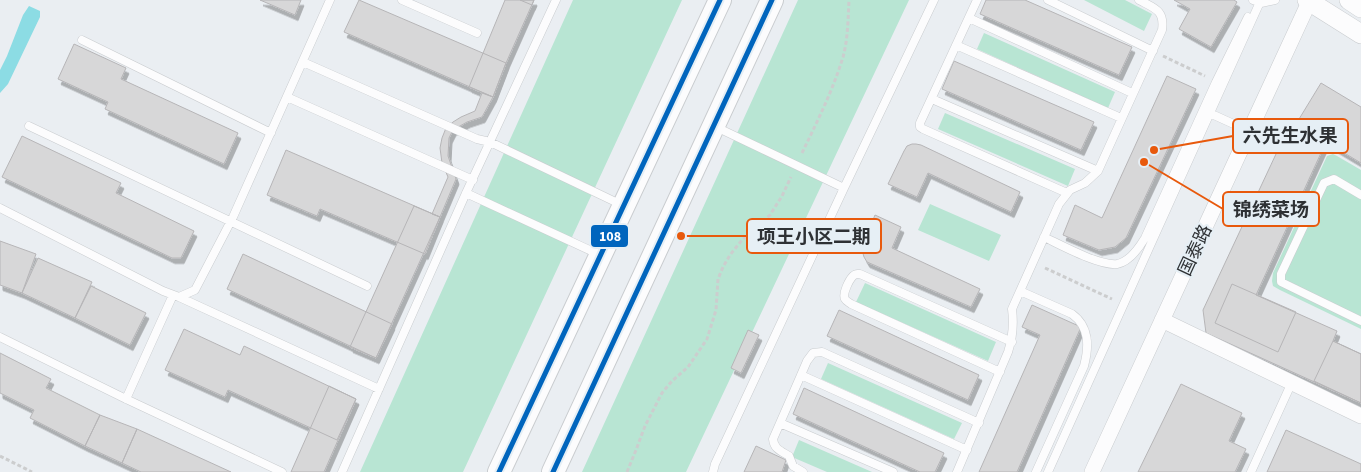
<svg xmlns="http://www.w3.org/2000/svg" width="1361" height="472" viewBox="0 0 1361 472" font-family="'Source Sans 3','Noto Sans SC',sans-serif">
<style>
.green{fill:#b8e5d3}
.water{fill:#8cdce4}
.building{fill:#d7d7d8;stroke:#b6b5b7;filter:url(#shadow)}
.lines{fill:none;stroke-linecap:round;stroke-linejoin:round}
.service-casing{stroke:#c9cccf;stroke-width:9}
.minor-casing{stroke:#c9cccf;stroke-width:16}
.tertiary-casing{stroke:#c9cccf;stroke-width:20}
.secondary-casing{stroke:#c9cccf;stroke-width:24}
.path{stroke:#cccdce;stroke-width:3;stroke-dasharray:4 2.5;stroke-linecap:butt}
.service{stroke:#fcfcfd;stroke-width:8}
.minor{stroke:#fcfcfd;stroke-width:15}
.tertiary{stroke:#fcfcfd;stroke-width:19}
.secondary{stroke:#fcfcfd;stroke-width:22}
.bus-1-casing{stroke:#e6eff5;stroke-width:9}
.bus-1{stroke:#0065bd;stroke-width:5}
.labels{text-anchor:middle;stroke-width:4.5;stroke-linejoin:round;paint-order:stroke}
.street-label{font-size:18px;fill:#2e3134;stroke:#e6eff5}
.leader{fill:none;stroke:#e8590c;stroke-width:2}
.callout-dot{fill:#e8590c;stroke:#e6eff5;stroke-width:2}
.callout{fill:#e6eff5;stroke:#e8590c;stroke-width:2}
.callout-label{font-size:19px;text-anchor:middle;font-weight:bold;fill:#2e3134}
.line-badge{stroke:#e6eff5;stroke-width:2}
.badge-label{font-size:14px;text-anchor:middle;font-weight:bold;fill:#fff}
</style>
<defs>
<filter id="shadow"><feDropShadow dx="3" dy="5.5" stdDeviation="0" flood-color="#0004"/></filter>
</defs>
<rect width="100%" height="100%" fill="#eaeef2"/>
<!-- green -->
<path class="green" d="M573,0H682L463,472H360Z
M798,0H909L686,472H582Z
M1084,0H1125L1152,14L1144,31Z
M984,33L1115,92L1108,108L977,49Z
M945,113L1075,169L1068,186L938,129Z
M1333,154L1337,156L1361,170V329L1280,290L1273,286L1272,281L1273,273L1327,156Z
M930,204L1001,235L989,261L918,230Z
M865,283L996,342L988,361L856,302Z
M828,363L962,423L954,439L821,379Z
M799,440L872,472H827L792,457Z"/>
<!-- water -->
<path class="water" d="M29,6L40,11V17L8,84L0,93V70L7,56L23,15Z"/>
<!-- building -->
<path class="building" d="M260,0H301L295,15Z
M359,0L506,63L493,97L344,32Z
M505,0H534L506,63L493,97L469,87Z
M520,0H534L532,5Z
M986,0H1025L1132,47L1119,75L980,14Z
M1174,0H1234L1237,2L1211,47L1179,29L1190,9Z
M74,44L126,68L121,79L238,133L224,164L105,109L108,102L58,79Z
M954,61L1094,122L1081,150L942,89Z
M1167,76L1196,89L1126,238L1115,247L1099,250L1063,235L1075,205L1102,218Z
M1321,83L1361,107V163L1296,124Z
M482,93L493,97L482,117L467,122L453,130L449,138L448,156L456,179L440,217L432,214L448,177L442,163L440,148L442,138L446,128L453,122L461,117L475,111Z
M1291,122L1326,142L1256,295L1337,331L1333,341L1361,354V403L1206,333L1203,310Z
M22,136L121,183L116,193L194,231L181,258H172L2,177Z
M912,144H916L921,145L1020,192L1011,212L928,173L917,197L888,184L904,151L907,146Z
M286,150L440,217L425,254L320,209L317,216L267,195Z
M414,206L440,217L376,358L350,347Z
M875,215L901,227L892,248L980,289L971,307L867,262L864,257L862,250L863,244Z
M0,241L36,254L22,293L0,285Z
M243,254L392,324L376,358L227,289Z
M38,258L92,282L75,318L22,293Z
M1232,284L1296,312L1278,352L1215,323Z
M91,286L146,313L130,345L75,318Z
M1032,305L1081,327L1017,472H979L1040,335L1022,327Z
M839,310L979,375L968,400L827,336Z
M184,329L240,355L244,346L356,399L337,440L228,390L225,397L165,370Z
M748,330L759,335L741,373L731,368Z
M1333,341L1361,354V403L1314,381Z
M0,353L51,379L46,388L100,415L85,446L30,418L34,410L0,393Z
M1181,384L1242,413L1229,441L1246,449L1235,472H1138Z
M329,386L356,399L324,472H291Z
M804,388L944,453L935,472H920L793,414Z
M100,415L137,429L122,463L85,446Z
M137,429L231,472H141L122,463Z
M1286,430L1361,464V472H1267Z
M756,446L786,460L782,472H744Z"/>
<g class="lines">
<!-- service casing -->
<g class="service-casing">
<path id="service" d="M402,0L477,33
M977,0L920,123V127L923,129L1067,193
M1048,0L1153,51
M1253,0L1261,3L1275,0
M969,18L1132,93
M82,40L271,133
M956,45L1121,118
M303,62L477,139L490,142L622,205
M287,97L473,180
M932,99L1098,171
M1205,111L1249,131
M29,126L367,286
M716,127L844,188L934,0
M466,193L598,254
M1361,195L1334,179L1324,183L1281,274V282L1361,321
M0,208L163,291L179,297L195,290L233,217L330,0
M1044,237C1061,245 1099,266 1117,264C1129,262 1139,248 1145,238L1216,82L1248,17
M1020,291L1072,314C1090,327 1089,347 1084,366L1036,472
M179,297L379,389
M0,337L126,399L282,472
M1000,372L851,304C850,303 846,301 845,299C842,294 849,280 853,276C856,273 857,274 860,274L1012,342
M801,375L967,450
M126,399L173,295
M780,423L893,472
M342,472L466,193L556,0
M713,472L715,464L844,188
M803,472L793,466L789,456C781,451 774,449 773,439L801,375L807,361L813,353L822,352L979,423
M957,472L1008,352C1013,337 1014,325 1012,309L1059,204L1070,190L1085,183L1098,171L1162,30C1165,10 1154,8 1139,0
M1048,472L1260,2
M1251,472L1292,382"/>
</g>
<!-- minor casing -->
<g class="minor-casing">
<path id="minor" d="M1162,320L1361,416
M1092,472L1310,0"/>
</g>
<!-- tertiary casing -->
<g class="tertiary-casing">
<path id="tertiary" d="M1307,0L1361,34
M1349,0L1361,8"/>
</g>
<!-- secondary casing -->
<g class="secondary-casing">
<path id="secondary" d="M499,472L720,0
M553,472L772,0"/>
</g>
<!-- path -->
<path class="path" d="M1163,56L1205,76
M802,153C817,122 833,90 843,57C848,39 848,19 849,0
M1045,268L1112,299
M0,456L32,472
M627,472L636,450L645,426L662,393L672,381L688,367L707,339L716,310L718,279L723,267L730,255L742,240L770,215L782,196L791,177"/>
<!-- service -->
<use href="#service" class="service"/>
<!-- minor -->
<use href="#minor" class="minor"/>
<!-- tertiary -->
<use href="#tertiary" class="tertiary"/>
<!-- secondary -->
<use href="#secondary" class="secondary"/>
<!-- bus-1 casing -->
<g class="bus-1-casing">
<path id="bus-1" d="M499,472L720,0
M553,472L772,0"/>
</g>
<!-- bus-1 -->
<use href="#bus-1" class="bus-1"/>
</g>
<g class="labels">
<!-- street labels -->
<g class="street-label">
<text transform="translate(1195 250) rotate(-65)" y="6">国泰路</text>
</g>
</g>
<!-- callouts -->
<path class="leader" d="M1154 150L1233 136M1144 162L1223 209M681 236L747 236"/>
<g class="callout-dot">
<circle cx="1154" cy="150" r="5"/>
<circle cx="1144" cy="162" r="5"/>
<circle cx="681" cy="236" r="5"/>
</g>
<g class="callout">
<rect x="1233" y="119" width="115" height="34" rx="5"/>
<rect x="1223" y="192" width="96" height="34" rx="5"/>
<rect x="747" y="219" width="134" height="34" rx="5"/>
</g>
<g class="callout-label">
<text x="1290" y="142">六先生水果</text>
<text x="1271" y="216">锦绣菜场</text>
<text x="814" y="243">项王小区二期</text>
</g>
<rect class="line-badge" x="590" y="224" width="39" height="24" rx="5" fill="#0065bd"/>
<g class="badge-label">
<text x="610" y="241">108</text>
</g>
</svg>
